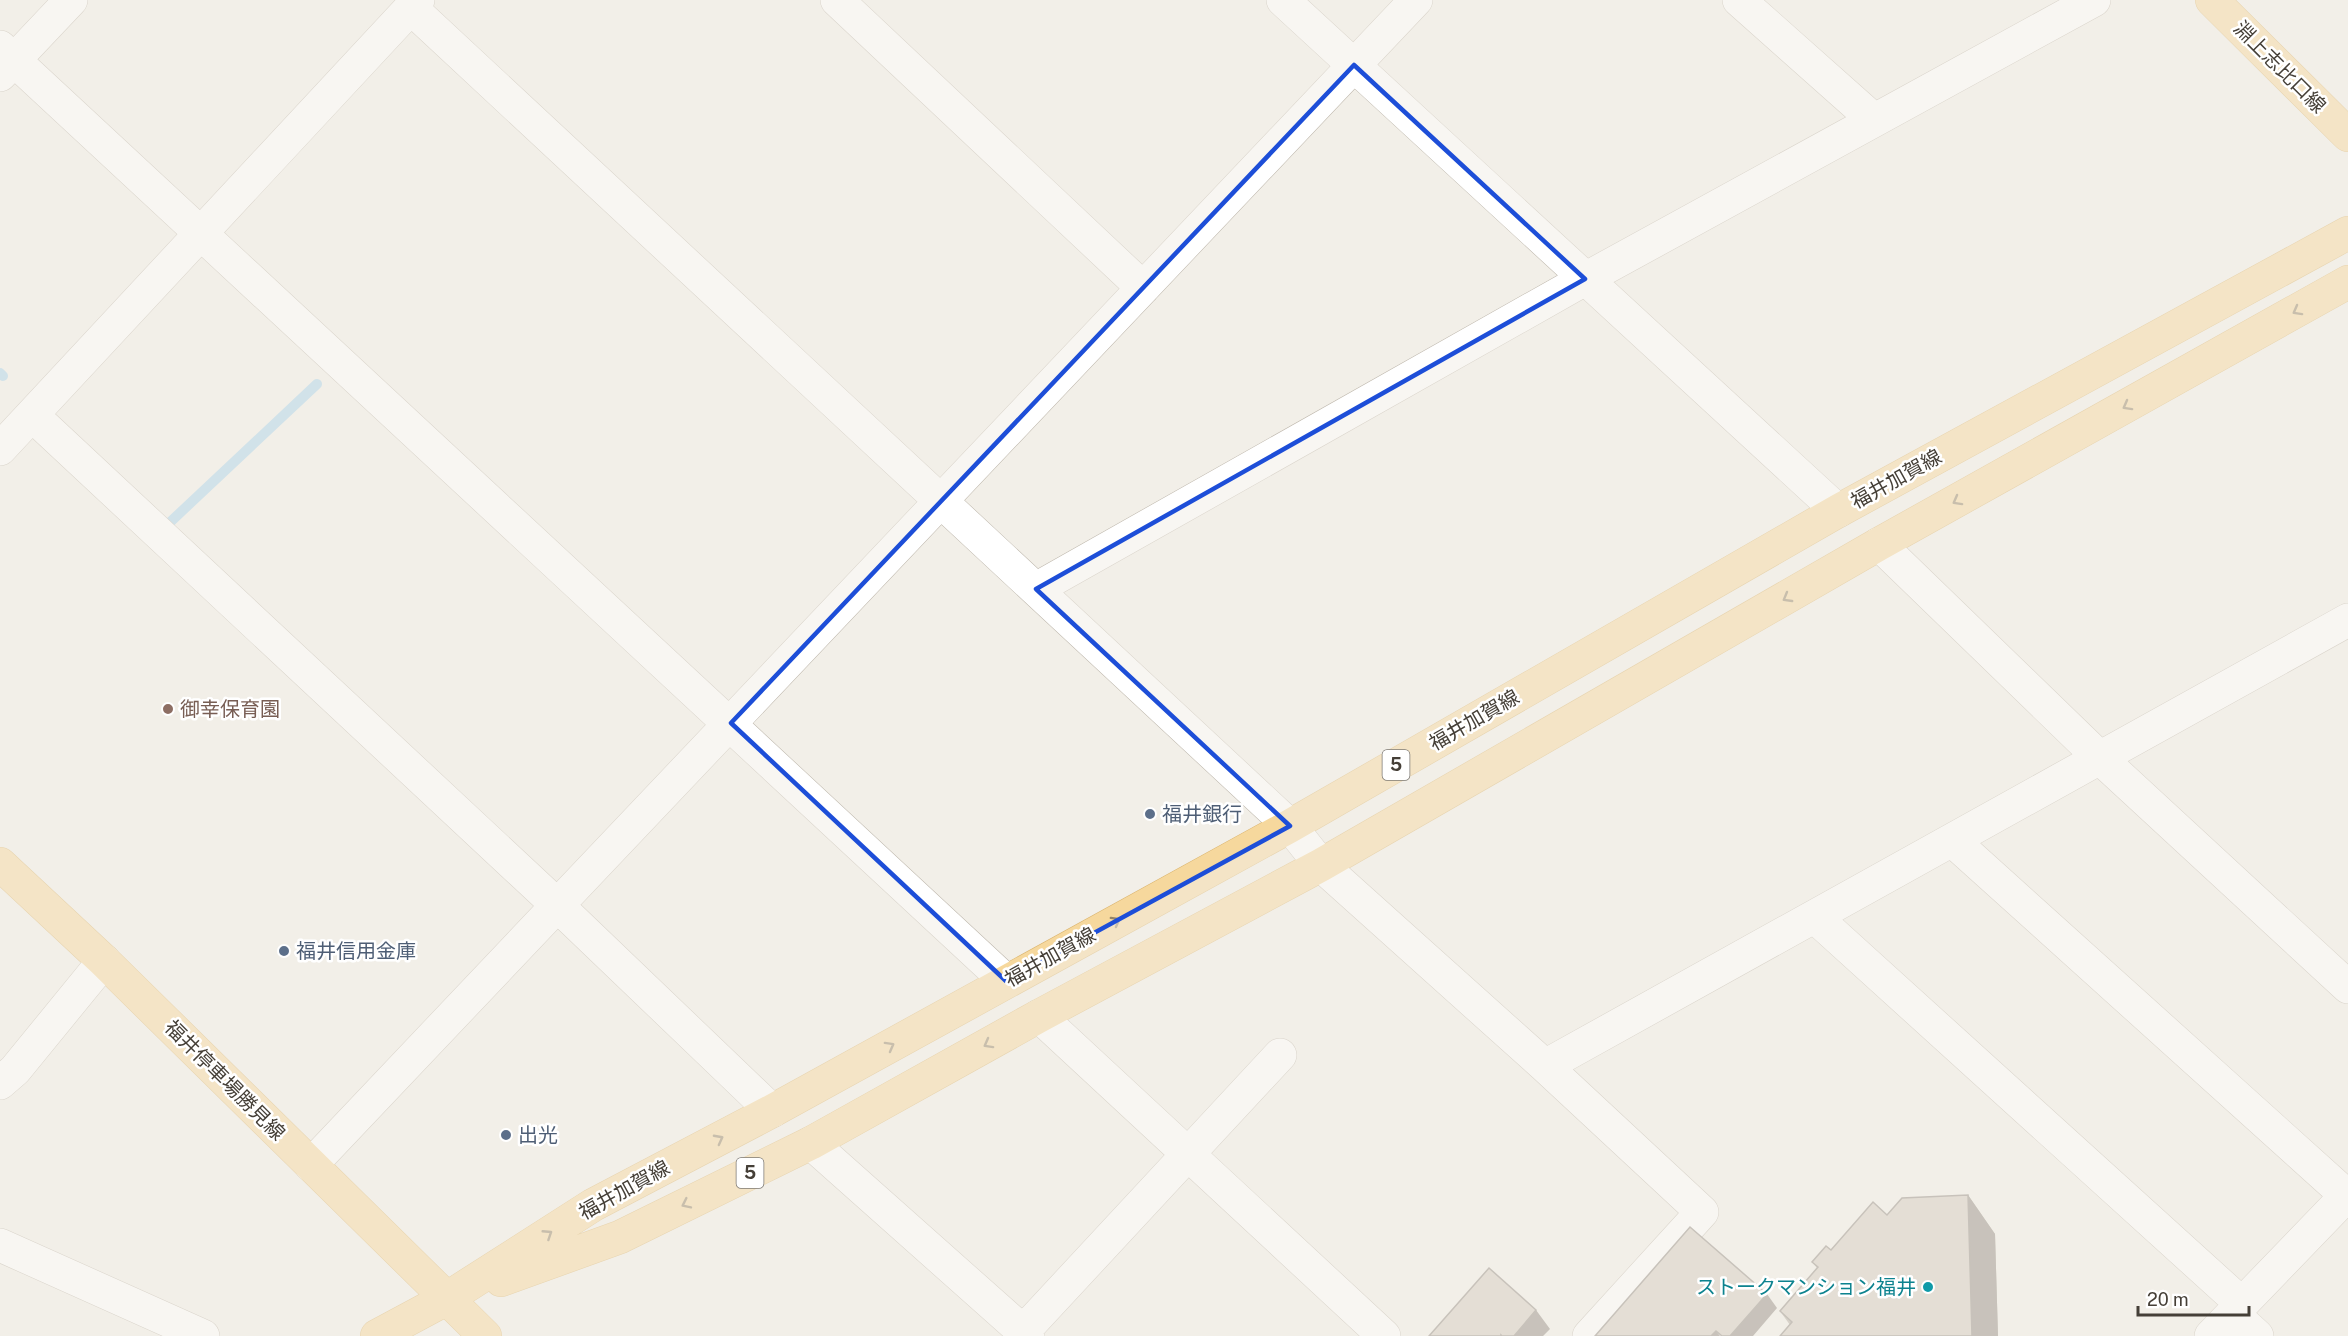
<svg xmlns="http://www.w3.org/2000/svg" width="2348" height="1336" viewBox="0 0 2348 1336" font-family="'Public Sans','Noto Sans JP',sans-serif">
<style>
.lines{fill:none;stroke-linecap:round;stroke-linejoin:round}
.stream{stroke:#a9d3ea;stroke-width:10}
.minor-casing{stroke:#bdb6ab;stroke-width:34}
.major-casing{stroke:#dab46e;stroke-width:34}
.minor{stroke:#fff;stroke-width:33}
.major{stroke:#f6d89d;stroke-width:33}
.wall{fill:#b5aea3}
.shaded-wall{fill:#948d85}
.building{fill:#d3cabe;stroke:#948d85;stroke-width:1.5}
.oneway{stroke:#958465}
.marked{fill:none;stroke:#1d4ed8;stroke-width:4.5;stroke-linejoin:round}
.education-dot{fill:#8d6e63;stroke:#fff;stroke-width:2}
.service-dot{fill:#5c6f8a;stroke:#fff;stroke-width:2}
.culture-dot{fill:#0f9aa8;stroke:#fff;stroke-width:2}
.labels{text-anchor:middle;stroke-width:5;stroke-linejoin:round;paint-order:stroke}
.shield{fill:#fff;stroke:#7d7973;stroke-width:1.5}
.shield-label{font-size:18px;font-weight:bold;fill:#453f37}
.street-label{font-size:20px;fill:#453f37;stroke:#fff}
.education-label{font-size:20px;fill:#785e54;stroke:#fff;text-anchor:start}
.service-label{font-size:20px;fill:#4e5e75;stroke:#fff;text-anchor:start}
.culture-label{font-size:20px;fill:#0d838f;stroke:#fff;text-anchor:end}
</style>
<rect width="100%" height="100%" fill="#f2efe8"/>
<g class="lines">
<!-- stream -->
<path class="stream" d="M0,373L3,376
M162,522L166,526L317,384"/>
<!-- minor casing -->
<g class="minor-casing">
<path id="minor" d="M837,0L1143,288
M1283,0L1838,511
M1739,0L1874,120
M411,8L1290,826L1321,865L1545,1066L1702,1212L1589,1336
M0,47L1006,981
M0,75L71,0
M32,415L557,905L772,1111
M0,449L418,0
M1879,544L2101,759L2348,987
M1036,589L1585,279L2094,0
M1952,840L2347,1196
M1815,917L2242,1304
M1039,1016L1384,1336
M1545,1066L2348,620
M0,1083L15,1070L104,961
M811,1143L1028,1336
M311,1165L1416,0
M0,1245L203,1336
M2233,1314L2257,1336
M1019,1336L1280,1055
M2211,1336L2348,1194"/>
</g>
<!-- major casing -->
<g class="major-casing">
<path id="major" d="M2212,0L2348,135
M0,864L104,961L485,1336
M501,1280L620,1237L811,1143L1039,1016L1321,865L1879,544L2348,282
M377,1336L446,1299L593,1205L772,1111L1290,826L1838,511L2348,233"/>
</g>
<!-- minor -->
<use href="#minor" class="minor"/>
<!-- major -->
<use href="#major" class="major"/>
</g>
<!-- wall -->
<path class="wall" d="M1968,1195L1995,1234L1998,1336H1780L1790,1325L1780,1311L1817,1268L1812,1262L1887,1215Z"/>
<!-- shaded-wall -->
<path class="shaded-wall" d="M1968,1195L1995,1234L1998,1336H1972Z
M1767,1294L1777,1308L1753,1336H1730Z
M1536,1310L1550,1329L1543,1336H1514Z
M1716,1331L1720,1336H1711Z"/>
<!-- building -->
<path class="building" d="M1968,1195L1972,1336H1780L1792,1322L1780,1311L1818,1267L1812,1262L1826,1246L1831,1250L1873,1202L1887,1215L1902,1198Z
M1690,1227L1767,1294L1730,1336H1722L1716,1331L1711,1336H1595Z
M1489,1268L1536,1310L1514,1336H1502L1501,1335V1336H1429Z"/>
<!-- one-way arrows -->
<defs><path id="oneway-chevron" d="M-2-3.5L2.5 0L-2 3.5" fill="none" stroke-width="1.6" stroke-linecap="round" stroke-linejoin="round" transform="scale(1.5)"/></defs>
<g class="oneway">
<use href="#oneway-chevron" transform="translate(2297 311) rotate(151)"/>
<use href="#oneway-chevron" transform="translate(2127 406) rotate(151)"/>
<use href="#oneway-chevron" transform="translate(1957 501) rotate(151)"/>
<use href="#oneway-chevron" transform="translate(1787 598) rotate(150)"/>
<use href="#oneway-chevron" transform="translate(1116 921) rotate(-29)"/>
<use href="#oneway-chevron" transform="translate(988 1044) rotate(151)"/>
<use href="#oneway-chevron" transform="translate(890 1046) rotate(-29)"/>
<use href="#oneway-chevron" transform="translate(719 1139) rotate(-28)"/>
<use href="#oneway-chevron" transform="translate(686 1204) rotate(154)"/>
<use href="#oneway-chevron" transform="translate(548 1234) rotate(-33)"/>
</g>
<!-- marked area -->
<path d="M0 0H2348V1336H0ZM1354,65L1585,279L1036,589L1290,826L1006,981L731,723Z" fill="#f2efe8" fill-opacity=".55" fill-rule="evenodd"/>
<path class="marked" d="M1354,65L1585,279L1036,589L1290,826L1006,981L731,723Z"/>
<!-- markers -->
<circle class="education-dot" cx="168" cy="709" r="6"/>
<g class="service-dot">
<circle cx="1150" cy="814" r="6"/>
<circle cx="284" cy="951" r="6"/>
<circle cx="506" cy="1135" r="6"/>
</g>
<circle class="culture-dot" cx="1928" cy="1287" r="6"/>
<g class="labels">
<!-- shield labels -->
<g class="shield">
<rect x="1382.5" y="750" width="27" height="30" rx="4.5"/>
<rect x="736.5" y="1158" width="27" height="30" rx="4.5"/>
</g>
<g class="shield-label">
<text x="1396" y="771">5</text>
<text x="750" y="1179">5</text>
</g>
<!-- street labels -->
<g class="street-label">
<text transform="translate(2280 67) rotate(45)" y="7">淵上志比口線</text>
<text transform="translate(1896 479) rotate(-29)" y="7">福井加賀線</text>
<text transform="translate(1474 720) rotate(-30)" y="7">福井加賀線</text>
<text transform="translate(1050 957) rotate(-29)" y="7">福井加賀線</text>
<text transform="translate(225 1080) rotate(45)" y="7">福井停車場勝見線</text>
<text transform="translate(624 1190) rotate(-29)" y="7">福井加賀線</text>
</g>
<!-- education labels -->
<g class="education-label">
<text x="180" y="716">御幸保育園</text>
</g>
<!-- service labels -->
<g class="service-label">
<text x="1162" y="821">福井銀行</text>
<text x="296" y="958">福井信用金庫</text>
<text x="518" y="1142">出光</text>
</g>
<!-- culture labels -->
<g class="culture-label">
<text x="1916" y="1294">ストークマンション福井</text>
</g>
</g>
<!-- scale -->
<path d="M2138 1306v9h111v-9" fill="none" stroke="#453f37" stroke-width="3"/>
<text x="2147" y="1306" font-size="18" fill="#453f37" stroke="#ffffff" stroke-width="4.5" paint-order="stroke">20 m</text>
</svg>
